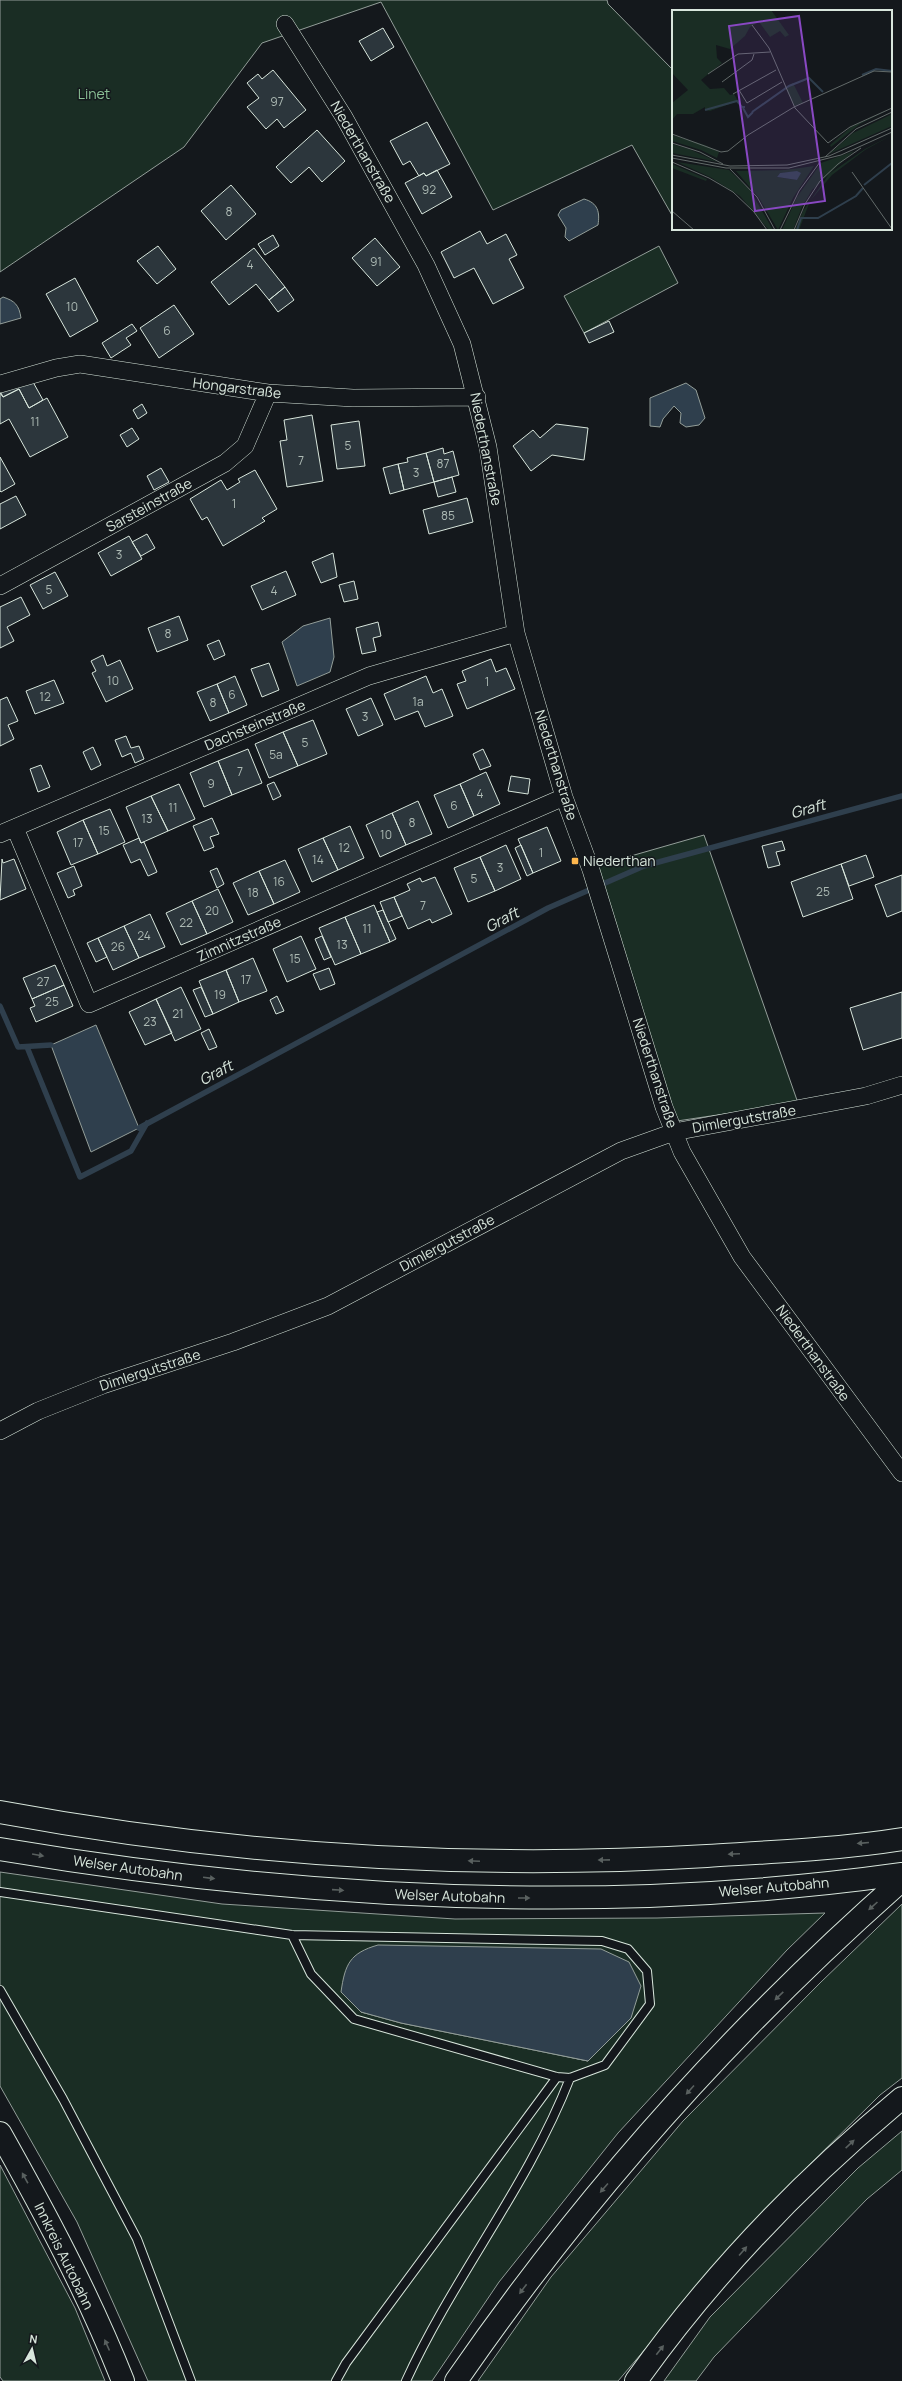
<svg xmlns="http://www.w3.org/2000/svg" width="902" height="2381" viewBox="0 0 902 2381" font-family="Manrope,sans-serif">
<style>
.green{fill:#1a2d24;stroke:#939e99;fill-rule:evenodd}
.water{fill:#2f3f4d;stroke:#939e99}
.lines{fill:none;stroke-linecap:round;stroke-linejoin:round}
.stream{stroke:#2f3f4d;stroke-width:5.5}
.building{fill:#2c363c;stroke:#d8e6dc}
.service-casing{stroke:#d8e6dc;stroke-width:10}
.minor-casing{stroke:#d8e6dc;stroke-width:18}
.motorway-casing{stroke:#d8e6dc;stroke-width:24}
.service{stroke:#14181c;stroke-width:8}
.minor{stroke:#14181c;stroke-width:17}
.motorway{stroke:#14181c;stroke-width:22}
.oneway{fill:#59605f}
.poi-dot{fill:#ffb74d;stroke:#14181c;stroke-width:1.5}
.labels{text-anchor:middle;stroke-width:3;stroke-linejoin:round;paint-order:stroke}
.number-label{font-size:12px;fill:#adbab4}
.park-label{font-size:14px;fill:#8ac095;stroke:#14181c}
.street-label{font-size:14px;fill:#d8e6dc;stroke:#14181c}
.poi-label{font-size:14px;fill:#d8e6dc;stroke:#14181c;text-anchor:start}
.water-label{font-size:15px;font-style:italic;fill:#d8e6dc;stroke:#14181c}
.inset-river{fill:none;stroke:#2f3f4d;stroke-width:2}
.inset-road{fill:none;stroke:#626a69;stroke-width:1}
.view{fill:#8948c3;fill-opacity:0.15;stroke:#8948c3;stroke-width:2}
.inset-edge{fill:none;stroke:#d8e6dc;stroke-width:2}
</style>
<rect width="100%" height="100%" fill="#14181c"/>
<!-- green -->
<path class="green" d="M0,0H607L608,4L673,70V217L632,145L493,210L381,2L262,43L184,147L0,272Z
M659,246L678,283L584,333L564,296Z
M704,835L798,1103L677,1121L596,866Z
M0,1872L222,1904L455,1919L657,1918L825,1913L787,1950L618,2133L499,2282L432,2381H148L77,2222L0,2086ZM361,2012L588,2061L401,2023Z
M902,1904V2078L880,2095L762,2212L618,2381H478L551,2277L683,2121L821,1982Z
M902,2131V2170L867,2199L714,2357L696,2381H664L710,2317L858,2168Z
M0,2165L75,2308L105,2381H3L0,2377Z"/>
<!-- water -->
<path class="water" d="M584,199C598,203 600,212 598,225L569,241L565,237L566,228L558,215L561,210Z
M3,297C15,301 19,305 21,318L0,324V299Z
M686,383L696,390L705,418L699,425L686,427L680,423L681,413L674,406L663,419L660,427L650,426V398Z
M330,618L334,657L330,672L297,686L282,642L303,626Z
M96,1025L139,1128L91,1152L51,1045Z
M378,1945L601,1949L629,1962L641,1986L631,2018L588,2061L401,2023L361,2012L341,1992C345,1964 350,1953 378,1945Z"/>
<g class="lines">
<!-- stream -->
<path class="stream" d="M0,1006L18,1047L51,1045
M27,1047L80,1177L131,1151L147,1123
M139,1128L548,908L644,866L902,796"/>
</g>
<!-- building -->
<path class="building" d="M383,28L394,47L371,61L359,41Z
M273,70L306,110L284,128L277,119L266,129L247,107L259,98L247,83L258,74L262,79Z
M427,122L450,164L426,176L424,173L419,176L410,161L403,165L390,141Z
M317,130L345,161L322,182L309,167L291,183L276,167Z
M437,170L452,197L422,214L405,183L424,173L426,176Z
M231,185L256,214L226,240L201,211Z
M480,231L487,244L506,234L517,255L509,259L524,288L493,304L474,268L454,278L441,252Z
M273,235L279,246L265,255L258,244Z
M375,238L400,267L377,286L352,258Z
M158,246L176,269L157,284L137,261Z
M254,248L285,287L269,300L256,284L229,305L211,282Z
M75,278L98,321L70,337L46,294Z
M285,287L294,300L278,312L269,300Z
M174,305L194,334L159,358L140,328Z
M609,321L614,332L589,343L584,333Z
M132,324L137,331L126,338L131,345L111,358L102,343Z
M33,382L43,400L29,408L19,389L3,397L0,391Z
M19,389L29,408L47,398L68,437L30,457L9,419L0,424V393L3,397Z
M142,404L147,413L138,419L133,410Z
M312,415L323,481L287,487L280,441L287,440L284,420Z
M359,421L365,466L337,469L331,425Z
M556,424L588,428L584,460L552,455L531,471L513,446L533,430L540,438Z
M132,428L139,439L127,447L120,435Z
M443,448L444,454L453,451L459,475L434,482L426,453Z
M426,453L434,482L404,490L398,464L408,462L407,458Z
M0,457L15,484L1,492L0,491Z
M398,464L404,490L390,494L383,468Z
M161,468L169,482L154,490L147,476Z
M255,470L277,509L262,518L265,521L223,546L207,517L202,520L190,499L221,480L227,490L240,482L238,479Z
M452,477L456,492L438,497L434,482Z
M16,496L26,515L0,529V504Z
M467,498L473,522L429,534L423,510Z
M147,534L155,548L141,556L132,542Z
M129,536L142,559L111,576L98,553Z
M333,553L337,577L321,583L312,562Z
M286,571L296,595L262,610L251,586Z
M55,572L68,596L43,609L30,585Z
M354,581L358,599L344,602L339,585Z
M21,597L30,615L7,627L14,641L0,648V607Z
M179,616L188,640L157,652L148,628Z
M378,622L381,636L373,638L376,651L362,654L356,628Z
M219,640L225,655L214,660L207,645Z
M103,655L107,666L120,660L133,689L106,702L92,673L96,671L91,661Z
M491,659L496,672L506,668L515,689L467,709L457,684L466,681L462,671Z
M269,663L279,690L262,697L251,669Z
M235,676L247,705L229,713L217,684Z
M426,676L433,693L442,689L453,716L425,727L418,711L395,720L384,694Z
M54,680L64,703L35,714L26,691Z
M217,684L229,713L210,721L197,692Z
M7,697L18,721L8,725L14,739L0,746V700Z
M371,698L383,725L358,736L346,709Z
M313,720L327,754L298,766L283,732Z
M283,732L298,766L269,778L255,744Z
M126,736L131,748L139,746L144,759L135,763L131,753L122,757L115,740Z
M93,747L101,765L91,770L83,752Z
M248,749L262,783L232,795L218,761Z
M483,749L491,766L480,770L473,754Z
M218,761L232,795L204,807L190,773Z
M41,765L50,787L38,792L30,769Z
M486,772L500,804L474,816L460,784Z
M511,776L530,779L528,794L508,791Z
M274,782L281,796L273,800L267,785Z
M179,784L195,819L168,831L151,796Z
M460,784L474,816L448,828L434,795Z
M151,796L168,831L141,843L126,807Z
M418,801L432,834L406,845L392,813Z
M110,809L125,842L98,854L83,820Z
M392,813L406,845L380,857L366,825Z
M212,818L219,834L210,837L214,847L204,851L193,826Z
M83,820L98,854L71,865L57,832Z
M350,826L364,858L338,870L323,838Z
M547,827L561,861L533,873L518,839Z
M139,838L141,843L144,842L157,872L148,876L140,859L131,863L123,845Z
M323,838L338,870L312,882L298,849Z
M782,841L785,850L776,852L780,865L768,868L762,846Z
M506,845L521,879L495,891L480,857Z
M521,845L533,873L527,876L515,848Z
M866,855L874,877L849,886L841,864Z
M480,857L495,891L468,902L454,868Z
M2,859L3,863L14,859L26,889L0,900Z
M285,860L300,892L274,904L259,871Z
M841,864L853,899L803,917L791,882Z
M74,866L82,886L73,890L75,895L68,898L57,873Z
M217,868L224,884L217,888L210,871Z
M259,871L274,904L248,915L233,883Z
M902,875V911L887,917L875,885Z
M435,877L452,914L432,923L430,919L408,929L394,897L410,890L407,884L420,878L422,882Z
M218,889L233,922L207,934L192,901Z
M394,897L402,916L388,922L380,902Z
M192,901L207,934L181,945L166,913Z
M374,905L390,942L361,954L345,917Z
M383,910L396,939L390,942L377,912Z
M150,914L165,947L139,958L124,926Z
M345,917L361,954L335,965L319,928Z
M124,926L139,958L113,970L98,938Z
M301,936L316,969L287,982L273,949Z
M322,936L331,957L324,960L315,939Z
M98,938L107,957L96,962L87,943Z
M253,958L267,991L239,1002L226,970Z
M55,965L64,985L32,999L23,978Z
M329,968L335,984L320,990L313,974Z
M226,970L239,1002L213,1014L199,981Z
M64,985L73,1006L36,1022L30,1008L35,1006L32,999Z
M181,987L201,1029L175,1041L156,999Z
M201,987L213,1014L205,1017L193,990Z
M902,992V1038L863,1050L850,1008Z
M277,996L284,1011L276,1014L270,1000Z
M156,999L172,1033L145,1045L129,1012Z
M209,1029L217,1047L209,1050L201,1033Z"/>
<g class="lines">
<!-- service casing -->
<g class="service-casing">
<path id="service" d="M0,1892L292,1935L602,1941L628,1949L647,1971L650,2004L605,2065L570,2078L557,2077L354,2019L311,1974L292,1935
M0,1990L63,2099L137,2239L191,2381
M336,2381L346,2363L557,2077
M406,2381C454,2276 528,2186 570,2078"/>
</g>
<!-- minor casing -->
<g class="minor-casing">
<path id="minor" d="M285,24L344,117L426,265L462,344L488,447L516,633L564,797L591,870L664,1107L682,1152L742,1257L902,1473
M0,384L56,368L80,364L268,393L353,398L477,397
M0,586L225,463L245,446L268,393
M15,828L89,1004L564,797
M0,834L369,676L516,633
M0,1431L38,1411L103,1385L233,1342L328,1306L621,1151L674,1132L866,1096L902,1085"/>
</g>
<!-- motorway casing -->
<g class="motorway-casing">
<path id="motorway" d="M0,1812C232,1855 471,1870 707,1856C770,1852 840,1849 902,1839
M0,1849C298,1899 602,1916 902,1874
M0,2133C45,2213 89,2295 123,2381
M456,2381C583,2197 734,2028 902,1880
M636,2381C710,2277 803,2180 902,2098"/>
</g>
<!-- service -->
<use href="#service" class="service"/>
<!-- minor -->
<use href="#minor" class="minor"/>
<!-- motorway -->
<use href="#motorway" class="motorway"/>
</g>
<!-- one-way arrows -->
<defs><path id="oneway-solid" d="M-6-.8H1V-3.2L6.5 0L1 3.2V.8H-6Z"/></defs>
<g class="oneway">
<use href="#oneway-solid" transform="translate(863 1843) rotate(175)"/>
<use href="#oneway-solid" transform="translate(734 1854) rotate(177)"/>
<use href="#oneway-solid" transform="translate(38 1855) rotate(10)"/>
<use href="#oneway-solid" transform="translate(604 1860) rotate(179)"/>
<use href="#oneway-solid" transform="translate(474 1861) rotate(-177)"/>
<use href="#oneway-solid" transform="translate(209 1878) rotate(7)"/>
<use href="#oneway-solid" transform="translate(338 1890) rotate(4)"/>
<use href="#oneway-solid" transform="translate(524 1898)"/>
<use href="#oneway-solid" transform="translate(873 1906) rotate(138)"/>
<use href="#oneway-solid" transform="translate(779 1996) rotate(136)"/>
<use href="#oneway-solid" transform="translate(690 2090) rotate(132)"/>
<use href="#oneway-solid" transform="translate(850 2144) rotate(-43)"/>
<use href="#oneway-solid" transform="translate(25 2178) rotate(-119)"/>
<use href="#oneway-solid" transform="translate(604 2188) rotate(131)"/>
<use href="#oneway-solid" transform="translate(743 2251) rotate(-49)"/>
<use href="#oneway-solid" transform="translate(523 2289) rotate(127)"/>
<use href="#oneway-solid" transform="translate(107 2345) rotate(-114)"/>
<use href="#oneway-solid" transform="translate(660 2350) rotate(-52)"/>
</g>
<!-- markers -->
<rect class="poi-dot" x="571" y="857" width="8" height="8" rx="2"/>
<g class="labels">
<!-- number labels -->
<g class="number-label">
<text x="277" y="106">97</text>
<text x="429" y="194">92</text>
<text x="229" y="216">8</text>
<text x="376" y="266">91</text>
<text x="250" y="269">4</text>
<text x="72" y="311">10</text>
<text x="167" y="335">6</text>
<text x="35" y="426">11</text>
<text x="348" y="450">5</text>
<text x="301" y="465">7</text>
<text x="443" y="468">87</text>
<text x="416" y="477">3</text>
<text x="234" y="508">1</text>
<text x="448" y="520">85</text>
<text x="119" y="559">3</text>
<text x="49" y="594">5</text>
<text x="274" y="595">4</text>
<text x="168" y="638">8</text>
<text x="113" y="685">10</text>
<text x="487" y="686">1</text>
<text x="232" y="699">6</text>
<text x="45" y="701">12</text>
<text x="418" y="706">1a</text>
<text x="213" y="707">8</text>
<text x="365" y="721">3</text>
<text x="305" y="747">5</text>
<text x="276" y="759">5a</text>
<text x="240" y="776">7</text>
<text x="211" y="788">9</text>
<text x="480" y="798">4</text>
<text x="454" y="810">6</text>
<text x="173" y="812">11</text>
<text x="147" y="823">13</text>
<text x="412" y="827">8</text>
<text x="104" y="835">15</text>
<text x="386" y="839">10</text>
<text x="78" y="847">17</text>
<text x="344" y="852">12</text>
<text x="541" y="857">1</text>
<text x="318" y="864">14</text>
<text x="500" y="872">3</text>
<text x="474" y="883">5</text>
<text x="279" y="886">16</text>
<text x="823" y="896">25</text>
<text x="253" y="897">18</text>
<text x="423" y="910">7</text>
<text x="212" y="915">20</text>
<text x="186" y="927">22</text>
<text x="367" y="933">11</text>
<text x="144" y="940">24</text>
<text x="342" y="949">13</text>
<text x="118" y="951">26</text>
<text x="295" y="963">15</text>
<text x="246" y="984">17</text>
<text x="43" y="986">27</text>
<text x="220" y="999">19</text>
<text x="52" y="1006">25</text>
<text x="178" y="1018">21</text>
<text x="150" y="1026">23</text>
</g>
<!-- park labels -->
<g class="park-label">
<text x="94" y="99">Linet</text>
</g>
<!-- street labels -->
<g class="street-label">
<text transform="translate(363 152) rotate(60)" y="5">Niederthanstraße</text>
<text transform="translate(237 388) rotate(7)" y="5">Hongarstraße</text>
<text transform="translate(486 449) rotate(79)" y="5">Niederthanstraße</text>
<text transform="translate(149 505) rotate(-29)" y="5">Sarsteinstraße</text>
<text transform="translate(255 725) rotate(-23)" y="5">Dachsteinstraße</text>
<text transform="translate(556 765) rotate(73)" y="5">Niederthanstraße</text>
<text transform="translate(239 939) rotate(-24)" y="5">Zimnitzstraße</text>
<text transform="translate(655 1073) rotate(72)" y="5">Niederthanstraße</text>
<text transform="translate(744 1119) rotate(-10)" y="5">Dimlergutstraße</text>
<text transform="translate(447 1243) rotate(-28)" y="5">Dimlergutstraße</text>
<text transform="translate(813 1353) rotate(54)" y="5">Niederthanstraße</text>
<text transform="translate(150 1370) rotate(-18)" y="5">Dimlergutstraße</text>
<text transform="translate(128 1868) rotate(8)" y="5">Welser Autobahn</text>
<text transform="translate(774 1887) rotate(-5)" y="5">Welser Autobahn</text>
<text transform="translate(450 1896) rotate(2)" y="5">Welser Autobahn</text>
<text transform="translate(64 2256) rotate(64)" y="5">Innkreis Autobahn</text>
</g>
<!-- poi labels -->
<g class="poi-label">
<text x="583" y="866">Niederthan</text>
</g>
<!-- water labels -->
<g class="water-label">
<text transform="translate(808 809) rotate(-15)" y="5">Graft</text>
<text transform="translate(502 920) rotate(-28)" y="5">Graft</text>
<text transform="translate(216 1073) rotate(-28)" y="5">Graft</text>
</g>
</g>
<!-- overview -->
<g transform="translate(672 10)">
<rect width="220" height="220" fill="#14181c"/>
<path d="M0,0H99L117,25L113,27L108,21L98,27L87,12L78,17L73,26L58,39L44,35L45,48L50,53L29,70L38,79L52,78L58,85L62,84L66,91L38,101L33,100V97L21,104H5L0,110V93L16,80L0,63ZM121,73L131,93L122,96L113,77ZM220,98L188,114L159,137L158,135L179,117ZM220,104V116L157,144L181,123ZM0,125L33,135L47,142L45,148L29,140L0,131ZM220,125L193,140L160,165L138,191L127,220H123L131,201L157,164L193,139ZM0,134L17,139L46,152L0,143ZM182,141L140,180L130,197L121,220H110L125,187L149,153ZM5,152L57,160L78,180L101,220H97L68,186L38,167ZM0,154L35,169L34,171L0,158ZM142,156L121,188L106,220L87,188L64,161L113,160ZM127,162L125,170L105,167L108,163Z" fill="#1a2d24" fill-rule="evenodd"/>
<path d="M125,161L129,163L125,170L105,167L108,163Z" fill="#2f3f4d"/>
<path class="inset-river" d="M190,65L204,59L220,61M71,98L76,107L81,102M33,100L65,91L70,97H73M80,102L117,76L137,68L151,82M192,175L220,153M125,220L129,208H146L184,186L191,178"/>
<path class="inset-road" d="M80,15L97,38L123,98L156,133L178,117L220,98M36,64L66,44L98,42M50,72L80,50L82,44M67,80L75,93L110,72M61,84L104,60M0,124L49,142L56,141L76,125L122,97L202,61L220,62M0,133L28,142L51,154M0,145L58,156L115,155L157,146L220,118M153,147L184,119L220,102M0,148L54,158H117L169,145L220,122M0,152L37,168L61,182L82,202L95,220M58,159L85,187L103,220M180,162L220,219M0,201L22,220M108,220L127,181L148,152M122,220L133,194L148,171L166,154L189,138"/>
<path class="view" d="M127,6L153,191L83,201L57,16Z"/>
<rect width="220" height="220" class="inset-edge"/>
</g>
<!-- north arrow -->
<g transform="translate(32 2349) rotate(8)" stroke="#14181c" stroke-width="3" paint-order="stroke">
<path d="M0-3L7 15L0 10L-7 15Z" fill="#d8e6dc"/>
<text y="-6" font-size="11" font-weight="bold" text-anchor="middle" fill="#d8e6dc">N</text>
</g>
</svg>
